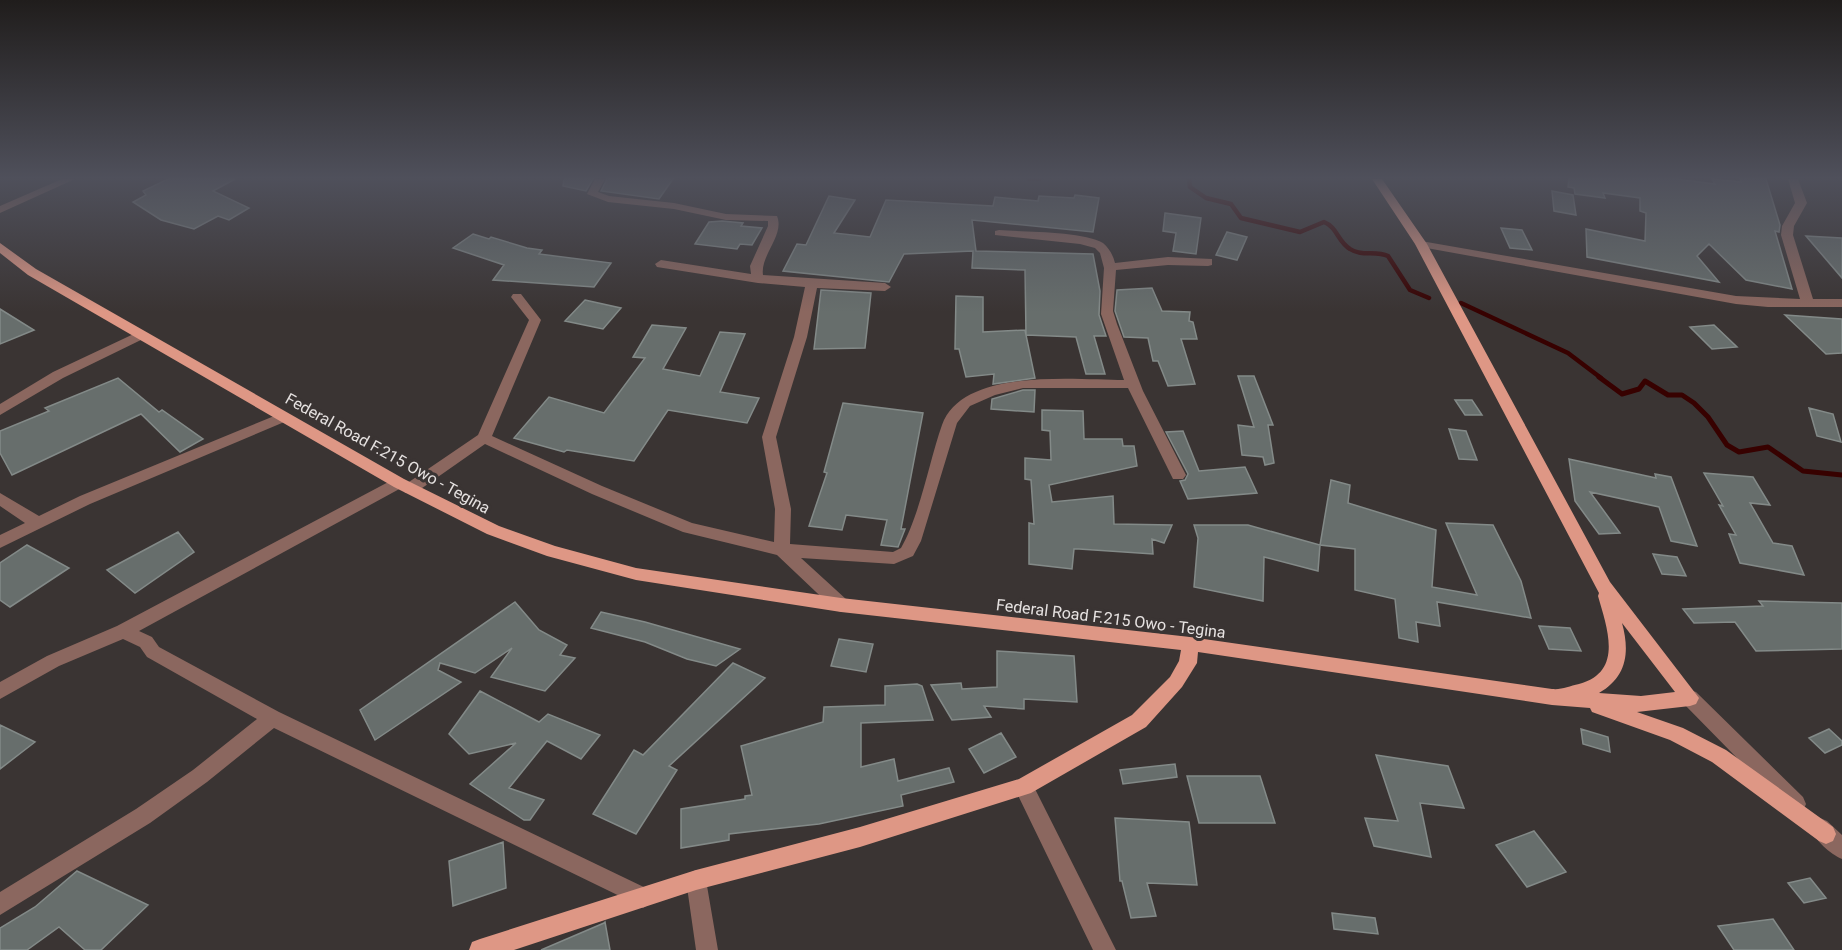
<svg xmlns="http://www.w3.org/2000/svg" width="1842" height="950" viewBox="0 0 1842 950" font-family="Roboto,sans-serif">
<style>
.lines{fill:none;stroke-linecap:round;stroke-linejoin:round}
.stream-far1{stroke:#370100;stroke-width:4.5}
.stream{stroke:#370100;stroke-width:5}
.building{fill:#676e6c;stroke:#838a88;stroke-width:1.5}
.minor{fill:#8b675f;fill-rule:evenodd}
.major{fill:#de9785;fill-rule:evenodd}
.labels{text-anchor:middle;stroke-width:6;stroke-linejoin:round;paint-order:stroke}
.street-label{font-size:16px;fill:#e6e2e1;stroke:#3a3433}
</style>
<rect width="100%" height="100%" fill="#3a3433"/>
<g class="lines">
<!-- stream-far1 -->
<path class="stream-far1" d="M1029,179H1039
M1189,179L1190,187L1206,198L1231,204L1241,218L1300,232L1324,222C1337,227 1338,242 1350,249C1362,257 1376,250 1388,256L1410,290L1429,298
M1461,303L1568,353L1601,378"/>
<!-- stream -->
<path class="stream" d="M1599,377L1622,394L1639,389L1645,381L1668,395H1682L1694,403L1708,417L1727,445L1739,452L1768,447L1803,471L1842,475"/>
</g>
<!-- building -->
<path class="building" d="M168,179H235L213,191L249,208L229,220L218,216L194,229L161,220L133,202L146,195L143,191Z
M564,179H593L586,191L563,186Z
M607,179H673L659,199L601,191Z
M1569,179H1677L1715,184L1712,179L1741,182L1740,179H1766L1780,225L1779,232L1775,231L1792,289L1746,280L1709,244L1697,256L1719,282L1587,257L1586,229L1645,241L1646,213L1640,211V198L1603,193L1605,198L1575,194L1574,188L1568,187Z
M1552,191L1573,195L1576,215L1554,211Z
M1075,195L1099,198L1093,232L972,220L976,251L1093,254L1100,291L1099,315L1106,336H1094L1105,374H1086L1076,337L1026,335L1035,378L993,384L994,374L966,377L959,349H955L956,296L983,297V332L1025,330L1026,335L1025,270L972,268L973,251L904,254L889,282L783,271L797,244L806,245L829,196L855,200L834,233L870,237L886,200L993,206L995,197L1038,201L1039,196L1074,198Z
M1165,213L1201,218L1196,254L1173,251L1176,233L1163,231Z
M722,221L743,223L741,226L762,228L752,245L740,244L737,249L695,244L709,222Z
M1501,228L1522,230L1532,250L1510,248Z
M1227,232L1247,237L1237,260L1216,255Z
M473,234L489,239L491,237L527,248L542,250L539,254L611,263L594,287L493,280L504,265L453,248Z
M1806,236L1842,238V278Z
M1152,288L1162,311L1190,312L1189,321L1193,322L1197,339H1181L1195,384L1168,386L1158,361H1153L1148,338L1124,337L1115,311L1117,290Z
M821,290L871,293L865,348L814,349Z
M585,300L621,308L603,329L565,321Z
M0,309L34,330L0,344Z
M1785,315L1842,319V353L1826,354Z
M652,325L686,328L663,369L700,376L720,332L745,334L720,392L759,398L747,423L668,410L634,461L567,450L564,452L514,438L549,397L604,413L645,358L633,357Z
M1714,325L1737,347L1712,349L1690,327Z
M1238,376H1254L1273,425H1268L1274,463L1265,465L1263,457L1242,455L1238,425L1254,427Z
M118,378L159,412L162,410L203,439L180,452L141,414L12,475L0,453V431L49,411L45,408Z
M1023,390H1035L1034,412L991,409L992,399Z
M1455,400H1472L1482,415H1465Z
M843,403L923,413L901,529H905L898,547L881,545L887,520L846,515L842,530L809,526L827,473L824,472Z
M1809,408L1833,414L1841,442L1817,436Z
M1042,410L1083,411L1084,439H1122L1123,446H1134L1137,466L1049,485L1052,502L1113,496L1114,524L1172,525L1164,543L1152,539L1153,554L1079,549H1074L1072,569L1029,564V523L1034,524L1031,480L1025,479V458L1051,460L1050,431L1042,430Z
M1449,429L1466,431L1477,460L1459,459Z
M1183,431L1199,471L1245,467L1257,493L1188,499L1180,481L1185,480L1188,474L1166,432Z
M1569,459L1656,478L1655,474L1671,477L1697,546L1671,541L1659,507L1590,492L1620,533L1599,534L1575,501Z
M1704,473L1753,477L1770,505L1750,503L1773,543L1792,546L1804,575L1740,563L1729,534L1736,535L1719,505L1723,506Z
M1331,480L1350,485L1348,503L1436,530L1432,587L1477,595L1446,523L1493,525L1521,581L1531,618L1437,602L1440,626L1416,622L1418,642L1399,638L1395,599L1355,590V549L1320,545Z
M1194,525H1248L1320,545L1318,571L1264,557L1263,601L1194,587L1198,538Z
M178,532L194,552L135,593L107,570Z
M27,545L69,568L10,607L0,600V563Z
M1653,554L1677,557L1686,576L1662,574Z
M1759,601L1842,603V649L1756,651L1735,622L1694,623L1683,609L1763,606Z
M515,602L539,630L567,645L560,655L575,658L545,691L491,677L512,648L475,673L440,663L438,670L461,682L375,740L360,710Z
M601,612L645,622L740,649L716,666L687,659L645,642L591,628Z
M1539,626L1570,628L1581,651L1549,649Z
M839,639L873,644L866,672L831,666Z
M997,651L1074,656L1077,702L1024,699V709L984,706L991,717L952,720L931,685L961,683L962,689L997,687Z
M733,663L765,678L669,766L677,770L636,834L593,814L634,750L643,755Z
M917,684L922,686L933,720L861,723V767L894,759L898,781L949,768L954,782L901,795L903,806L819,824L729,834V840L681,848V809L745,799V796L752,795L741,746L823,722L824,707L885,705V686Z
M480,691L539,722L548,714L600,735L581,759L547,741L509,788L544,800L530,820H524L470,784L516,743L469,754L449,734Z
M0,725L35,742L0,769Z
M1581,729L1608,737L1610,752L1583,744Z
M1829,729L1842,741V745L1825,753L1809,738Z
M1001,733L1016,757L984,773L969,749Z
M1376,755L1448,766L1464,808L1420,803L1431,857L1374,846L1365,818L1398,821Z
M1175,764L1177,777L1123,784L1120,770Z
M1187,776H1260L1275,823H1199Z
M1115,818L1189,822L1197,885L1147,883L1156,916L1131,918L1122,881H1120Z
M1534,831L1566,872L1527,887L1496,845Z
M503,842L506,888L453,906L449,861Z
M77,871L148,905L101,950H85L59,927L27,950H0V928L35,907Z
M1810,878L1826,898L1804,903L1788,883Z
M1332,913L1375,918L1378,934L1334,929Z
M1773,919L1794,950H1734L1718,926Z
M605,922L610,950H541L604,923Z"/>
<g class="lines">
<!-- minor -->
<path class="minor" d="M62,179H75L0,213V206Z
M595,179H605L598,192L609,196L674,203L726,214L777,216C785,235 760,255 763,275L885,283L891,287L885,291L817,288L807,337L776,437L791,509L790,544L893,552L901,548C920,515 929,462 942,425C963,367 1075,380 1124,380L1101,314L1104,268L1100,253L1095,248L1080,244L995,235V231L999,230C1024,232 1083,231 1103,243C1109,248 1113,255 1115,263L1168,257L1212,259V265L1208,266L1168,265L1116,270L1113,311L1117,324L1143,391L1186,475L1183,479H1173L1128,388H1023L995,395L970,406L957,423L921,541L913,556L894,564L801,558L847,600L849,605L847,610L841,612L835,610L777,555L683,532L592,494L485,444L415,493H405L403,487L139,631L152,637L159,647L279,712L650,890L654,897L650,904L643,908L636,904L274,728L207,782L150,823L0,915V892L136,809L193,770L257,719L147,657L140,647L123,639L59,666L0,699V682L47,656L117,626L394,479H404L406,484L478,435L529,320L511,297L513,294H521L541,320L492,436L602,486L692,523L774,542L775,509L762,437L794,337L805,287L758,283L657,267L655,264L661,260L751,274L750,266L768,226V221L726,220L674,209L608,202L587,194Z
M1788,179H1798L1807,203L1794,226L1793,235L1813,299H1842V307H1768L1736,304L1421,247L1415,244L1421,241L1736,296L1800,299L1781,235L1782,226L1795,203Z
M140,331L145,332L146,335L145,338L63,378L0,415V404L53,372Z
M284,412L291,417L289,420L90,504L0,548V535L25,523L0,506V493L39,516L80,496Z
M1690,690L1696,692L1803,797L1806,804L1803,811L1796,813L1789,811L1684,704L1681,698L1684,692Z
M1024,778L1031,781L1116,950H1093L1014,787L1017,781Z
M1820,818L1827,821L1842,835V859C1830,854 1815,840 1810,828L1813,821Z
M696,870L703,873L706,880L718,950H696L686,880L689,873Z"/>
<!-- major -->
<path class="major" d="M1372,179H1382L1427,244L1610,582L1699,698L1696,704L1690,706L1637,712L1683,728L1726,750L1833,827L1836,834L1833,841L1826,844L1819,841L1712,762L1670,740L1592,712L1590,708L1552,705L1198,652L1197,663L1182,687L1146,727L1031,793L860,847L696,890L514,950H469L472,942L480,939L696,870L860,827L1019,779L1132,715L1170,677L1179,661L1181,650L841,612L636,580L547,556L487,534L394,487L28,275L0,253V243L36,269L404,479L499,526L555,546L636,568L841,598L1190,637L1552,689C1562,690 1569,686 1579,684C1624,672 1607,628 1598,596L1599,593L1415,244ZM1622,623L1675,692L1641,696L1599,693C1627,677 1630,652 1622,623Z"/>
</g>
<!-- sky -->
<linearGradient id="sky" x2="0" y2="1"><stop stop-color="#201d1c"/><stop offset="0.57" stop-color="#4f505b"/><stop offset="1" stop-color="#4f505b" stop-opacity="0"/></linearGradient>
<rect width="1842" height="312" fill="url(#sky)"/>
<g class="labels">
<!-- street labels -->
<g class="street-label">
<text transform="translate(388 453) rotate(29)" y="6">Federal Road F.215 Owo - Tegina</text>
<text transform="translate(1111 618) rotate(7)" y="6">Federal Road F.215 Owo - Tegina</text>
</g>
</g>
</svg>
